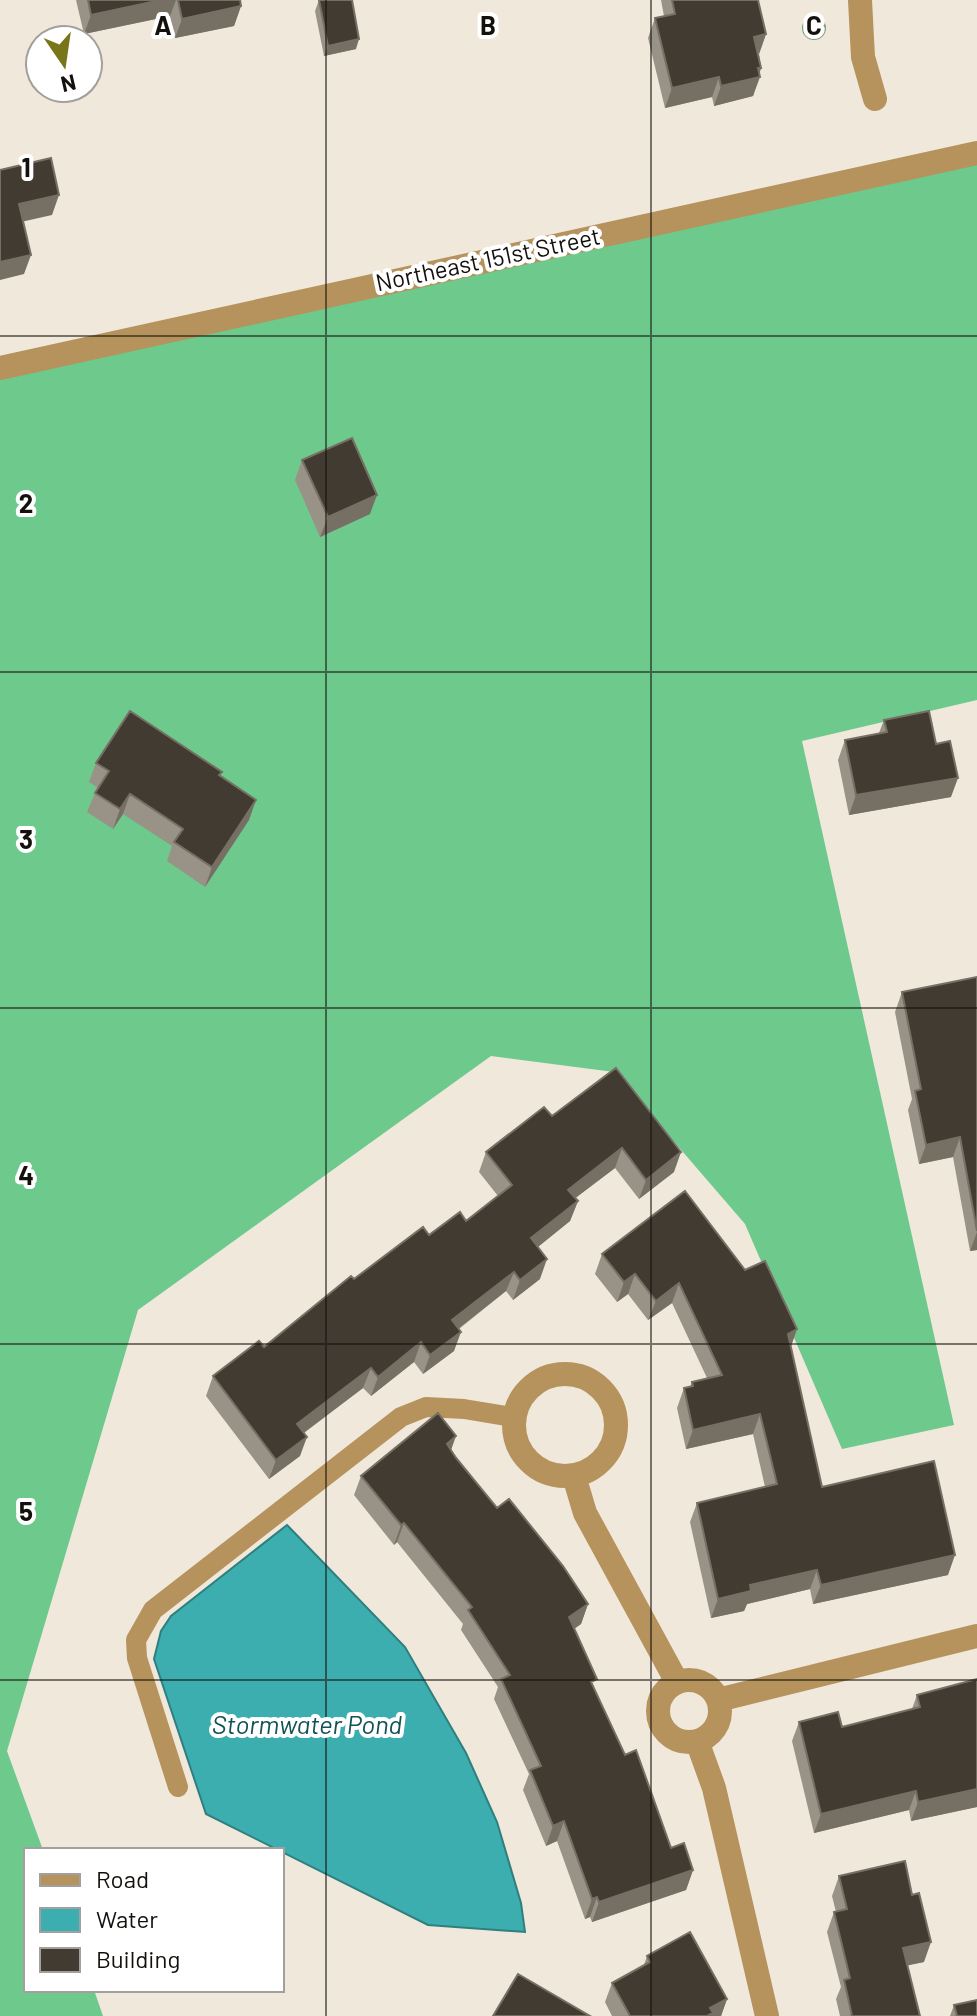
<svg xmlns="http://www.w3.org/2000/svg" width="977" height="2016" viewBox="0 0 977 2016" font-family="Barlow,sans-serif">
<style>
.forest{fill:#6ec98c}
.water{fill:#3caeb0;stroke:#307f7f;stroke-width:2}
.lines{fill:none;stroke-linecap:round;stroke-linejoin:round}
.lane{stroke:#b6925c;stroke-width:20}
.street{stroke:#b6925c;stroke-width:24}
.tree{fill:#78997e}
.wall{fill:#999286}
.shaded-wall{fill:#766f64}
.building{fill:#423b31;stroke:#766f64;stroke-width:2}
.grid{fill:none;stroke:#14110d;stroke-width:2;stroke-opacity:0.55}
.labels{text-anchor:middle;stroke-width:8;stroke-linejoin:round;paint-order:stroke}
.street-label{font-size:24px;fill:#14110d;stroke:#fff}
.water-label{font-size:26px;font-style:italic;fill:#125355;stroke:#fff}
.grid-label{font-size:26px;text-anchor:middle;font-weight:bold;fill:#14110d;stroke:#fff;stroke-width:8;stroke-linejoin:round;paint-order:stroke}
</style>
<rect width="100%" height="100%" fill="#f0e8db"/>
<!-- forest -->
<path class="forest" d="M977,153V700L802,741L954,1425L842,1449L745,1224L614,1072L491,1056L138,1310L7,1751L43,1850H26V1990H94L103,2016H0V370Z"/>
<!-- water -->
<path class="water" d="M287,1525L405,1647L466,1753L497,1822L521,1903L525,1932L428,1925L206,1814L154,1659L161,1631L171,1616Z"/>
<g class="lines">
<!-- lane -->
<path class="lane" d="M178,1787L137,1658L136,1640L153,1610L401,1417L426,1407L464,1409L513,1417"/>
<!-- street -->
<path class="street" d="M860,0L863,57L875,99
M0,368L977,153
M514 1425a51 51 0 1 1 102 0a51 51 0 1 1-102 0Z
M574,1476L585,1513L677,1682
M658 1711a31 31 0 1 1 62 0a31 31 0 1 1-62 0Z
M718,1700L977,1636
M697,1741L714,1788L767,2016"/>
</g>
<!-- trees -->
<circle class="tree" cx="814" cy="28" r="12"/>
<!-- wall -->
<path class="wall" d="M76,0H240L241,6L234,26L175,38L170,16L84,34Z
M319,0L356,49L324,56L315,11Z
M661,0H758L766,34L759,54L761,68L753,96L714,106L712,97L665,108L648,38L655,18L664,16Z
M302,460L370,514L320,537L295,480Z
M884,720L951,797L849,815L838,760L845,740L879,733Z
M96,763L221,776L249,820L205,887L167,861L172,846L123,814L113,829L87,812L95,793L98,788L89,782Z
M977,977V1250L970,1251L953,1157L919,1164L908,1110L912,1099L895,1012L902,992Z
M552,1116L674,1172L639,1199L615,1168L575,1198L578,1201L570,1221L538,1247L540,1279L513,1300L506,1291L459,1329L454,1351L423,1374L414,1362L371,1396L363,1388L304,1433L300,1456L269,1479L206,1396L213,1376L264,1347L354,1279L429,1235L466,1221L498,1196L479,1172L486,1152Z
M602,1254L745,1270L797,1329L791,1346L822,1487L948,1575L813,1604L810,1589L747,1604L744,1611L711,1618L690,1522L697,1503L765,1487L753,1434L686,1449L677,1408L684,1388L690,1387L692,1382L707,1378L672,1303L648,1320L628,1294L617,1302L595,1274Z
M451,1450L497,1508L588,1604L581,1624L574,1629L594,1688L625,1755L671,1848L693,1870L686,1890L592,1922L590,1917L585,1919L557,1841L546,1846L523,1790L529,1774L494,1699L498,1687L461,1630L463,1624L397,1542L394,1545L354,1495L361,1476Z
M977,1679V1807L911,1821L909,1810L814,1833L792,1741L799,1722L842,1727L912,1709L917,1695Z
M839,1876L924,1962L907,1965L920,2016H840L836,1999L841,1987L827,1932L834,1912H836L832,1896Z
M647,1956L727,1999L721,2016H612L605,2002L612,1983L644,1965Z
M954,2005L977,2016H950Z"/>
<!-- shaded-wall -->
<path class="shaded-wall" d="M161,0H176L170,16L84,34L91,15Z
M241,6L234,26L175,38L182,19Z
M766,34L759,54L754,37Z
M359,39L356,49L324,56L328,46Z
M758,68H761L758,78L760,77L753,96L714,106L721,86Z
M719,77L712,97L665,108L672,88Z
M59,195L52,215L12,224L19,204Z
M31,255L24,274L0,280V262Z
M377,495L370,514L320,537L328,517Z
M958,778L951,797L849,815L856,795Z
M130,794L123,814L113,829L120,809Z
M256,800L249,820L205,887L212,867Z
M960,1137L953,1157L919,1164L926,1145Z
M622,1148L615,1168L561,1209L568,1190Z
M681,1152L674,1172L639,1199L646,1180Z
M578,1201L570,1221L524,1258L531,1238Z
M977,1232V1250L970,1251Z
M547,1259L540,1279L513,1300L520,1280Z
M514,1272L506,1291L445,1339L452,1320Z
M635,1274L628,1294L617,1302L624,1282Z
M679,1283L672,1303L648,1320L656,1301Z
M797,1329L790,1349L788,1334Z
M461,1332L454,1351L423,1374L430,1355Z
M421,1342L414,1362L371,1396L378,1377Z
M371,1368L363,1388L290,1443L297,1424Z
M760,1414L753,1434L686,1449L693,1430Z
M456,1436L449,1456L447,1444Z
M307,1437L300,1456L269,1479L276,1460Z
M404,1523L397,1542L394,1545L401,1525Z
M955,1555L948,1575L813,1604L821,1585Z
M817,1570L810,1589L747,1604L744,1611L711,1618L718,1599L750,1585Z
M588,1604L581,1624L562,1637L569,1617Z
M977,1789V1807L911,1821L918,1802Z
M916,1791L909,1810L814,1833L821,1814Z
M564,1821L557,1841L546,1846L553,1826Z
M693,1870L686,1890L592,1922L599,1902Z
M597,1897L590,1917L585,1919L592,1899Z
M931,1942L924,1962L896,1968L903,1948Z
M727,1999L721,2016H707L710,2008Z"/>
<!-- building -->
<path class="building" d="M88,0H161L91,15Z
M178,0H240L241,6L182,19Z
M319,0H352L359,39L328,46Z
M672,0H758L766,34L754,37L761,68H758L760,77L721,86L719,77L672,88L655,18L675,14Z
M51,158L59,195L19,204L31,255L0,262V170Z
M352,438L377,495L328,517L302,460Z
M130,711L222,772L219,775L256,800L212,867L174,842L183,829L130,794L120,809L95,793L109,771L96,763Z
M929,711L936,744L950,741L958,778L856,795L845,740L887,732L884,720Z
M977,977V1231L960,1137L926,1145L915,1091L921,1089L902,992Z
M616,1068L681,1152L646,1180L622,1148L568,1190L578,1201L531,1238L547,1259L520,1280L514,1272L452,1320L461,1332L430,1355L421,1342L378,1377L371,1368L297,1424L307,1437L276,1460L213,1376L259,1341L264,1347L351,1276L354,1279L423,1227L429,1235L460,1212L466,1221L512,1185L486,1152L544,1107L552,1116Z
M685,1191L745,1270L765,1261L797,1329L788,1334L822,1487L934,1461L955,1555L821,1585L817,1570L750,1585L751,1591L718,1599L697,1503L777,1484L760,1414L693,1430L684,1388L693,1386L692,1382L722,1375L679,1283L656,1301L635,1274L624,1282L602,1254Z
M438,1413L456,1436L447,1444L456,1458L497,1508L509,1499L563,1566L588,1604L569,1617L597,1679L591,1682L625,1755L636,1750L671,1848L684,1843L693,1870L599,1902L597,1897L592,1899L564,1821L553,1826L530,1770L541,1766L501,1679L510,1675L468,1610L472,1607L404,1523L401,1525L361,1476Z
M977,1679V1789L918,1802L916,1791L821,1814L799,1722L838,1712L842,1727L920,1707L917,1695Z
M905,1861L912,1895L919,1893L931,1942L903,1948L920,2016H852L844,1980L850,1978L834,1912L847,1909L839,1876Z
M690,1932L727,1999L710,2008L713,2013L707,2016H630L612,1983L650,1962L647,1956Z
M518,1974L590,2016H493Z
M977,2000V2016H957L954,2005Z"/>
<!-- grid -->
<path class="grid" d="M326,0V2016M651,0V2016M0,336H977M0,672H977M0,1008H977M0,1344H977M0,1680H977"/>
<g class="labels">
<!-- street labels -->
<g class="street-label">
<text transform="translate(488 260) rotate(-12)" y="8">Northeast 151st Street</text>
</g>
<!-- water labels -->
<g class="water-label">
<text x="307" y="1734">Stormwater Pond</text>
</g>
</g>
<g class="grid-label">
<text x="163" y="35">A</text>
<text x="488" y="35">B</text>
<text x="814" y="35">C</text>
<text x="26" y="177">1</text>
<text x="26" y="513">2</text>
<text x="26" y="849">3</text>
<text x="26" y="1185">4</text>
<text x="26" y="1521">5</text>
</g>
<!-- legend -->
<rect x="24" y="1848" width="260" height="144" fill="#ffffff" stroke="#a1a09e" stroke-width="2"/>
<rect x="40" y="1874" width="40" height="12" fill="#b6925c" stroke="#a1a09e" stroke-width="2"/>
<text x="96" y="1888" font-size="24" fill="#14110d">Road</text>
<rect x="40" y="1908" width="40" height="24" fill="#3caeb0" stroke="#a1a09e" stroke-width="2"/>
<text x="96" y="1928" font-size="24" fill="#14110d">Water</text>
<rect x="40" y="1948" width="40" height="24" fill="#423b31" stroke="#a1a09e" stroke-width="2"/>
<text x="96" y="1968" font-size="24" fill="#14110d">Building</text>
<!-- north arrow -->
<g transform="translate(64 64) rotate(167)"><circle r="38" fill="#ffffff" stroke="#a1a09e" stroke-width="2"/>
<path d="M0-6L14 30L0 20L-14 30Z" fill="#79751a"/>
<text y="-12" font-size="22" font-weight="bold" text-anchor="middle" fill="#14110d">N</text>
</g>
</svg>
